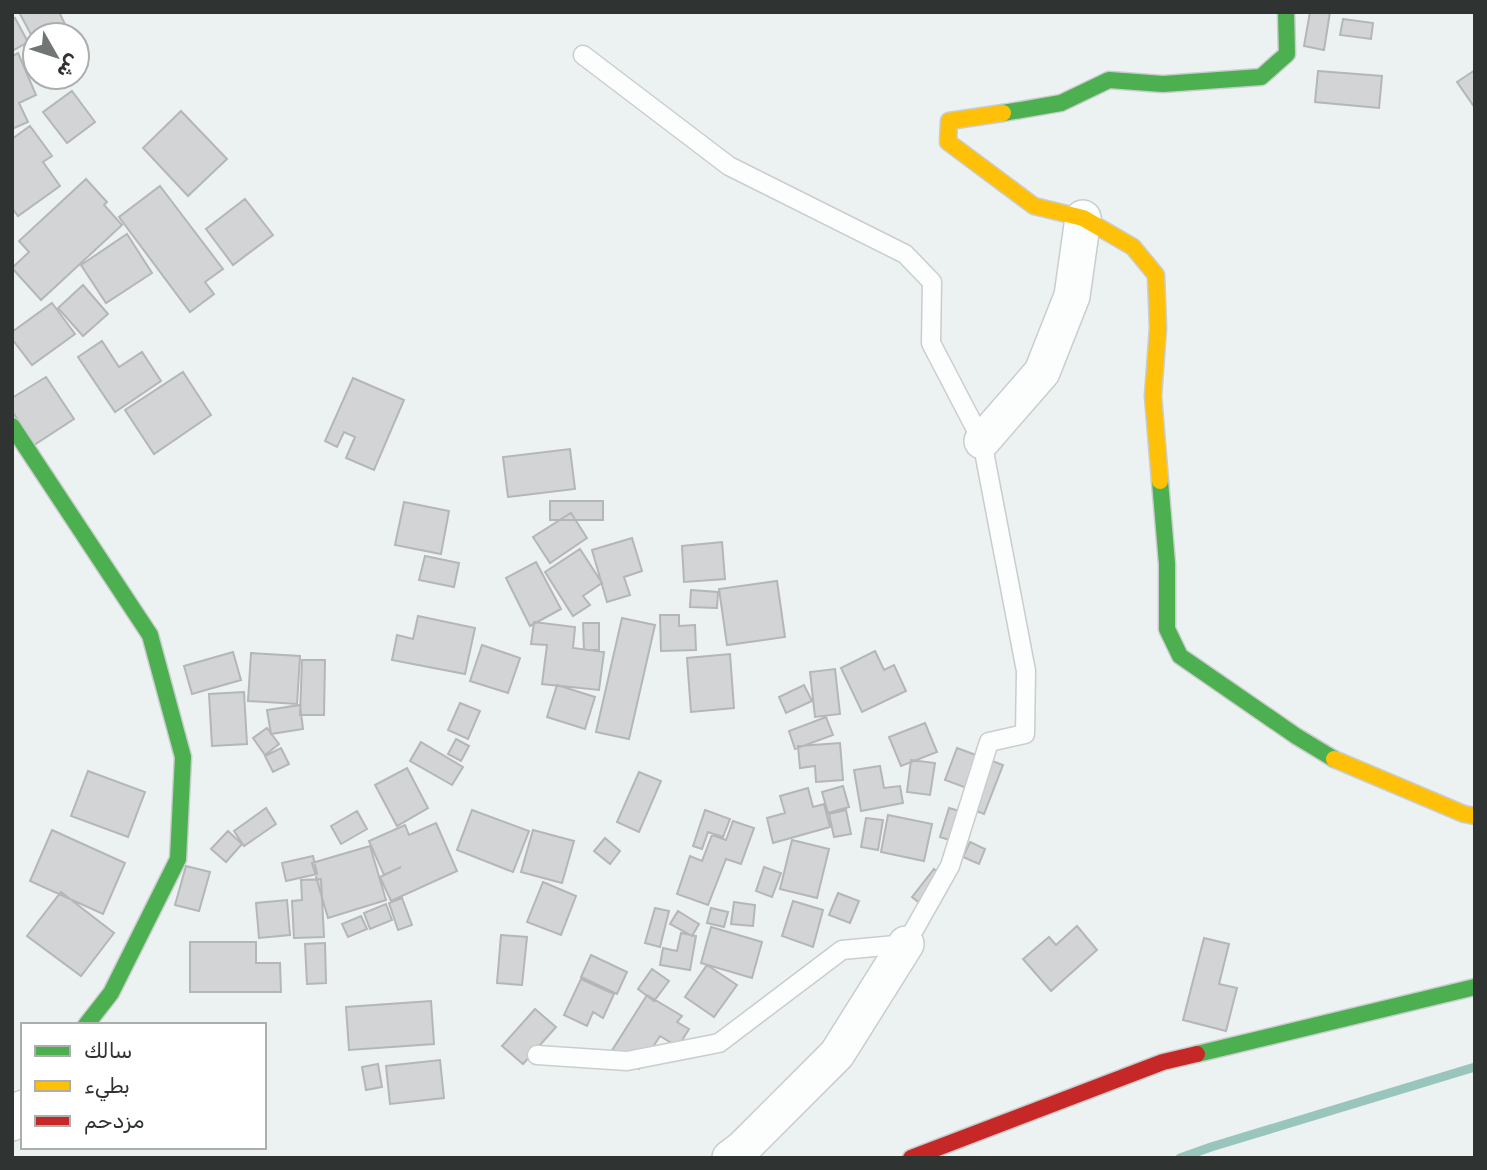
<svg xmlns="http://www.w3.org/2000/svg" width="1487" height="1170" viewBox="0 0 1487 1170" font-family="Rubik,Cairo,sans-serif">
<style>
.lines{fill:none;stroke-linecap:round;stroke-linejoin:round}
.stream{stroke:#99c5bc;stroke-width:9}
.building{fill:#d3d4d6;stroke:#b4b6b7;stroke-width:2}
.lane-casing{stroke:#c9cdcd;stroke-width:21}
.street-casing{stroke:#c9cdcd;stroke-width:38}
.fast-casing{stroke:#c9cdcd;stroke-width:19}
.slow-casing{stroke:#c9cdcd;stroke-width:19}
.jam-casing{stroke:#c9cdcd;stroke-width:19}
.lane{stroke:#fcfdfd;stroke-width:18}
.street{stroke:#fcfdfd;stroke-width:35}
.fast{stroke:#4caf50;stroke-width:16}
.slow{stroke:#ffc107;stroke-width:16}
.jam{stroke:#c62828;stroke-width:16}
</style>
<rect width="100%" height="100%" fill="#ecf1f1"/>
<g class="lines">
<!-- stream -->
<path class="stream" d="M1180,1158L1211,1147L1475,1067"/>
</g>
<!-- building -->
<path class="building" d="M19,12H59L67,28L54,35H35V42Z
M1310,12H1330L1324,50L1304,46Z
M15,18L28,42L12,51V20Z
M1343,19L1373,23L1371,39L1340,35Z
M18,53L36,95L19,103L28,122L12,129V56Z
M1475,70V108L1457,82Z
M1318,71L1382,76L1379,108L1315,102Z
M72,91L95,122L67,143L43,112Z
M181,111L227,159L188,196L143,148Z
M30,126L52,156L43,162L60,186L18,216L12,208V139Z
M86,179L107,202L104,205L122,225L41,300L12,268L29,252L19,241Z
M160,186L223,269L205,282L214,294L190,312L119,217Z
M245,199L273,235L233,265L206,229Z
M127,234L152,273L106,303L81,265Z
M83,285L108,314L83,336L58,308Z
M52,303L75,334L32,365L12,339V332Z
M102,341L119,367L142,352L161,381L115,412L78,357Z
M183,372L211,415L154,454L125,410Z
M46,377L74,419L34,445L12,411V398Z
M353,378L404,400L374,470L346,458L355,437L344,432L337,447L325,441Z
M570,449L575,489L508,497L503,457Z
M550,501H603V520H550Z
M404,502L449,511L441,554L395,545Z
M571,513L587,538L550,563L533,537Z
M632,538L642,571L624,577L630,595L607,602L592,550Z
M722,542L725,579L684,582L682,546Z
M580,549L602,583L583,596L590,605L573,616L545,572Z
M425,556L459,563L454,587L419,580Z
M536,562L561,609L530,626L506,578Z
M777,581L785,637L727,645L719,589Z
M691,590L718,592L717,608L690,607Z
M660,615H679V626L695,625L696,650L661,651Z
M418,616L475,628L465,674L392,660L397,635L413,639Z
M622,618L655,625L629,739L596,732Z
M534,622L575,627L573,648L604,652L599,690L542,684L547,645L531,644Z
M583,623H599V650H584Z
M482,645L520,658L508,693L470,681Z
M875,651L884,670L894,665L906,691L862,712L841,668Z
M233,652L241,680L192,694L184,666Z
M251,653L300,656L297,704L248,701Z
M730,654L734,708L691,712L687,658Z
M302,660H325L324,715H300Z
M835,669L840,714L815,717L810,672Z
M557,685L595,697L585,729L547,717Z
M804,685L812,701L786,713L779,697Z
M244,692L247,744L212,746L209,694Z
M460,703L480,711L468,739L448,730Z
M300,705L303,729L271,734L267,710Z
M826,717L833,735L795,749L789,731Z
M925,723L937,752L901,766L889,737Z
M267,728L279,744L265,755L253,738Z
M456,739L469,746L461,761L448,754Z
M421,742L463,767L452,785L410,761Z
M840,743L843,780L816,782L815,766L800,768L798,746Z
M281,748L289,764L273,772L265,756Z
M957,748L1003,765L984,814L960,805L967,788L945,780Z
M911,760L935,763L930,795L907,792Z
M880,766L884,788L900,786L903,803L861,811L854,770Z
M407,768L428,808L397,826L375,785Z
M88,771L145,792L128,837L71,816Z
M639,772L661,781L639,832L617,822Z
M843,786L849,807L828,813L822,792Z
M808,788L813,807L824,804L830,827L773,843L767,818L785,813L780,796Z
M266,808L276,824L244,846L234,831Z
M949,808L966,813L956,842L940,837Z
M472,810L529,831L513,872L457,850Z
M705,810L730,819L723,837L708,832L702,849L693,846Z
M846,810L851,834L834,837L829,814Z
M357,811L367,829L341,844L331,826Z
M888,815L932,824L924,861L881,852Z
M866,818L883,820L878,850L861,847Z
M733,821L754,828L741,864L726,859L708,905L677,894L690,856L702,861L712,835L726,840Z
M436,823L457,871L391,901L380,877L401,867L384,875L369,841L405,825L409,835Z
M52,830L125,863L103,914L30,881Z
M533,830L574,841L562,883L521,872Z
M228,831L242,844L226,862L211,849Z
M605,838L620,851L610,864L594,851Z
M792,840L829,849L817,898L780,889Z
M970,842L985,849L979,864L963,857Z
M370,846L386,900L328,918L312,863Z
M313,856L317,874L286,881L282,863Z
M186,866L210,872L199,911L175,905Z
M764,867L781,873L772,897L756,891Z
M934,869L947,880L926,908L912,897Z
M321,879L324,937L294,938L292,901L302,900L301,880Z
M543,882L576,896L561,935L527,922Z
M61,892L114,933L81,976L27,936Z
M838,893L859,901L850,923L829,915Z
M402,898L412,925L398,930L389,903Z
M287,900L290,935L259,938L256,903Z
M793,901L823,910L813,947L782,936Z
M734,902L755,905L753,926L731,924Z
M386,904L392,920L370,929L364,913Z
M655,908L669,911L660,947L645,943Z
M711,908L728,912L724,927L707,923Z
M678,911L699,924L692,936L670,924Z
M361,916L367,929L348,937L342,924Z
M1077,926L1097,950L1051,991L1023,959L1049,937L1056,945Z
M711,927L762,942L752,978L701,963Z
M681,933L696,936L690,970L660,965L663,948L677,951Z
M501,935L527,937L522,985L497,983Z
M1204,938L1229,944L1219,984L1237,988L1226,1031L1183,1020Z
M190,942H256V963H280L281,992H190Z
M325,943L326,983L307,984L305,944Z
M591,955L627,972L617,994L581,977Z
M707,965L737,985L714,1017L685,997Z
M652,969L669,981L654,1001L638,989Z
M581,979L614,994L603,1018L593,1012L587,1026L564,1015Z
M647,995L682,1016L677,1022L689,1029L678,1047L660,1036L639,1069L611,1052Z
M431,1001L434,1044L349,1050L346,1007Z
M535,1009L556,1027L523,1064L502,1046Z
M440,1060L444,1098L390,1104L386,1066Z
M378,1064L382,1087L366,1090L362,1067Z"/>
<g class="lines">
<!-- lane casing -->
<g class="lane-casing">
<path id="lane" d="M537,1055L627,1061L719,1043L842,950L906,944L950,866L989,742L1025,734L1026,671L982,441L931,343L932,282L905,254L729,166L583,55"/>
</g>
<!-- street casing -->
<g class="street-casing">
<path id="street" d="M982,441L1042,372L1072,296L1083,218
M12,1123L23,1108
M730,1158L742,1149L837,1054L906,944"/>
</g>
<!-- fast casing -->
<g class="fast-casing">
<path id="fast" d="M1003,113L1061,103L1109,80L1163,84L1261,77L1287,54L1286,12
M12,426L150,635L183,757L178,859L111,993L86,1025
M1160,481L1167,564V629L1180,656L1296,736L1334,759
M1197,1054L1475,987"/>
</g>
<!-- slow casing -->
<g class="slow-casing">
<path id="slow" d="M1003,113L949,121L948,142L1034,206L1083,218L1133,247L1156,275L1158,328L1153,396L1160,481
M1334,759L1464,814L1475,816"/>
</g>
<!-- jam casing -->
<g class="jam-casing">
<path id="jam" d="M911,1158L1163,1062L1197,1054"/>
</g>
<!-- lane -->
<use href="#lane" class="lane"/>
<!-- street -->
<use href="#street" class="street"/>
<!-- fast -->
<use href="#fast" class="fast"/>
<!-- slow -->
<use href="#slow" class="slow"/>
<!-- jam -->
<use href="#jam" class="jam"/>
</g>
<!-- border -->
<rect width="1487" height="1170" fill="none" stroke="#2f3332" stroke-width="28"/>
<!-- legend -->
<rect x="21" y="1023" width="245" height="126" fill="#ffffff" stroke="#acadad" stroke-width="2"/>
<rect x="35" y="1046" width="35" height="10" fill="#4caf50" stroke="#acadad" stroke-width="2"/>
<text x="84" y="1058" font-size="21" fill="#2f3332">سالك</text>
<rect x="35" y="1081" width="35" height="10" fill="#ffc107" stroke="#acadad" stroke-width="2"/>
<text x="84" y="1093" font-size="21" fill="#2f3332">بطيء</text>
<rect x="35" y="1116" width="35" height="10" fill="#c62828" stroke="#acadad" stroke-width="2"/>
<text x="84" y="1128" font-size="21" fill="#2f3332">مزدحم</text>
<!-- north arrow -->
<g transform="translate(56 56) rotate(129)"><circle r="33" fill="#ffffff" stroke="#acadad" stroke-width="2"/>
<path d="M0-5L12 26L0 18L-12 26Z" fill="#717675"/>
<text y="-10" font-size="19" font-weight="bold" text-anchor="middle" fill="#2f3332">ش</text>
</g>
</svg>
